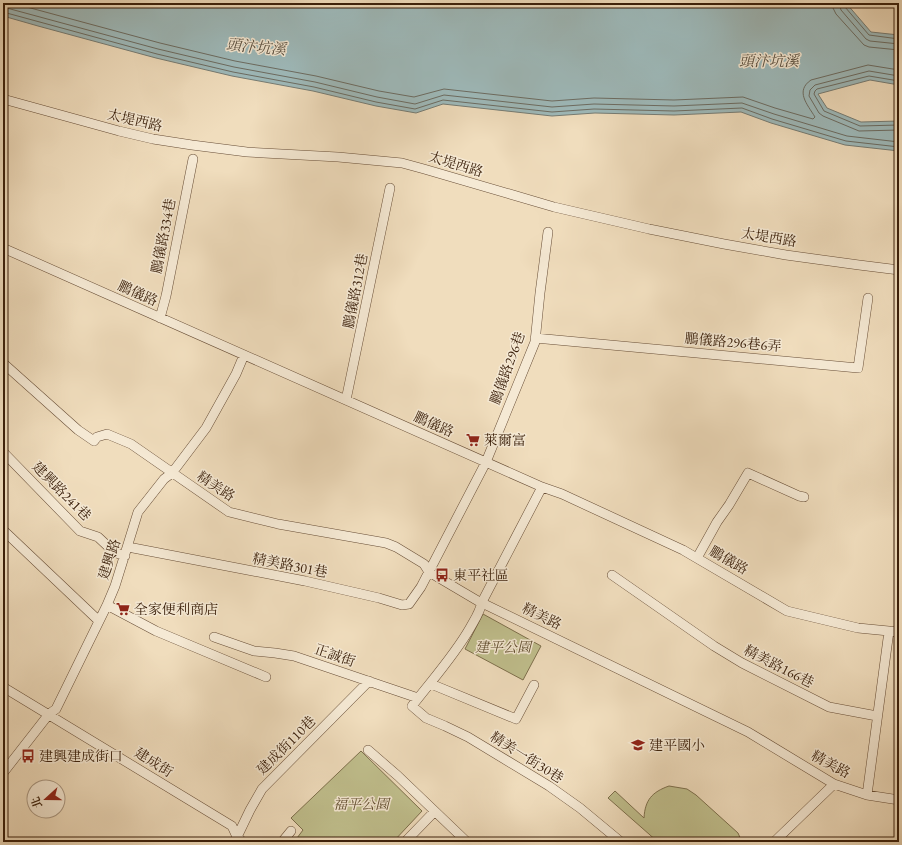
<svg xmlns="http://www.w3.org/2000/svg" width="902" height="845" viewBox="0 0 902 845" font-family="'EB Garamond','Noto Serif TC',serif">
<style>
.green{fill:#c0bf8d;stroke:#7d6f4c}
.water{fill:#9ebabb;stroke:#767c74}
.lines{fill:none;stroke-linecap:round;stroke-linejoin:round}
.shore{stroke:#6c6c62;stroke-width:1}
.minor-casing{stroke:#684e37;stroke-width:10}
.minor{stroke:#f5e9d4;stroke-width:9}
.labels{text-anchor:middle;stroke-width:3;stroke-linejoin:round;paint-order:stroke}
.street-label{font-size:14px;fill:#3a1f0a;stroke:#f5e9d4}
.poi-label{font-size:14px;fill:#3a1f0a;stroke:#f5e9d4;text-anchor:start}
.park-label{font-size:14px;font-style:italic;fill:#624f31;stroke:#f5e9d4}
.water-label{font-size:15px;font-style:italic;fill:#584e3f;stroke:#f5e9d4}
</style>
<rect width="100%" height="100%" fill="#f0ddbd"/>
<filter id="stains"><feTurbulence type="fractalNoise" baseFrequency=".005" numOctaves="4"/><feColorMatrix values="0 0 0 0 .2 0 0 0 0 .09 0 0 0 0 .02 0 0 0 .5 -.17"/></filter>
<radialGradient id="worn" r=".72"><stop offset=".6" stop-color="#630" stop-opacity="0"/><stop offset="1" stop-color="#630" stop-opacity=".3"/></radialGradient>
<!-- green -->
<path class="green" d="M483,614L541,646L523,680L465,649Z
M361,751L422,811L393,842H294L303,830L291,818Z
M669,786L687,789L696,795L738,833L742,842H658L608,798L615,791L644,818C645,800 652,792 669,786Z"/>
<!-- water -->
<path class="water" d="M3,3H846L871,32L899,35V85L870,80L818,94L827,108L861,122L899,121V151L845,145L771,123L741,112L674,115L595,113L552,116L443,104L416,113L376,106L313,91L232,76L156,58L38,26L3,16Z"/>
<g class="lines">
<!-- shore -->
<path class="shore" d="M12,3L160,43L235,61L316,76L379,91L414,97L444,89L552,101L594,98L674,100L743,97L775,108L813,119L815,117C807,104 795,91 811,80L868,65L899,70
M833,3V8L836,14L864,45L869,47L899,50
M839,3L841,10L866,39L870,41L899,44
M844,3L845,7L869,35L899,39
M3,7L158,49L234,67L315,82L377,97L415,104L444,95L552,107L594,104L674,106L742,103L774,114L847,136L899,142
M3,12L157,54L233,72L314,87L376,102L415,109L443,100L552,112L594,109L674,111L742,108L772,119L846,141L899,147
M899,76L869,71L815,85L810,90L809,96L819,113L823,116L859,131L899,130
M899,81L869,76L817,89L815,91L814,94L824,111L860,126L899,125"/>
<!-- minor casing -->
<g class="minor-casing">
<path id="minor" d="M3,99L119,131L153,139L192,145L247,152L338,157L402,163L424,169L554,207L649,229L724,244L786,255L859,265L899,270
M3,248L542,487L562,494L683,550L787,611L858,628L899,632
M160,318L166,296L193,159
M535,338L858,368L868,298
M3,363L78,430L94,441L97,437L107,434L131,444L229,512L278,524L386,543L396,547L424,564L429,572L478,601L748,732L834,784L867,795L899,800
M346,400L390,188
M3,452L80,531L98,537L114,552L125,556
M542,487L482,602C480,612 475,619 470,628C454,656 432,680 412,706L426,718L445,726L468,737L549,786L580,808L621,842
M3,530L99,621
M128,547L305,581L379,598L402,605L409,604L421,587L486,462L535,342L540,293L548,232
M697,558L717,522L729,505L748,473L799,496L804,497
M612,575L714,646L742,663L829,707L877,716
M107,605L156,631L266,677
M214,637L254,651L275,653L294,656L418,698
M431,684L516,719L534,685
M3,687L232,826L237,837L243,842
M368,750L398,776L467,842
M3,773L49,714L56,709L107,605L115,586L138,512L164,479L172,473L206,428L236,374L244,355
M867,795L889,631
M237,837L250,810L262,789L369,681
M282,842L291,831
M405,842L434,812
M774,842L834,784"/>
</g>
<!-- minor -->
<use href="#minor" class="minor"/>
</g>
<!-- icons -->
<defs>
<g id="supermarket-bare" transform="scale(1.08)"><path d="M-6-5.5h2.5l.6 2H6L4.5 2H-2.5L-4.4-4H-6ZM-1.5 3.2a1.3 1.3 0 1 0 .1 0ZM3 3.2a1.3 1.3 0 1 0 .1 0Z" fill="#8f2418" stroke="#f5e9d4" stroke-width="2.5" paint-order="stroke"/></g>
<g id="bus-bare" transform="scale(1.08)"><path d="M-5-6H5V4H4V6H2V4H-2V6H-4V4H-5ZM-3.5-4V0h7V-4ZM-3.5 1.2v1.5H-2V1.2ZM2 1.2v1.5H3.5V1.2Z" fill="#8f2418" stroke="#f5e9d4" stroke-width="2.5" paint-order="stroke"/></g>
<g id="school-bare" transform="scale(1.08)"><path d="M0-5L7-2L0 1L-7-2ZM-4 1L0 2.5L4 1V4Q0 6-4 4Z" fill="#8f2418" stroke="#f5e9d4" stroke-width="2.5" paint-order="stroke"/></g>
</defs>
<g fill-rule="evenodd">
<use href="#supermarket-bare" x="473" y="440"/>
<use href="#bus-bare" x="442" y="575"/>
<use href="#supermarket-bare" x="123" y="609"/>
<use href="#school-bare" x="638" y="745"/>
<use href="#bus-bare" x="28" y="756"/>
</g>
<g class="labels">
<!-- street labels -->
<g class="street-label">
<text transform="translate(135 120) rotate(13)" y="5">太堤西路</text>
<text transform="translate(456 164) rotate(17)" y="5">太堤西路</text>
<text transform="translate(163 236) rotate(-79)" y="5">鵬儀路334巷</text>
<text transform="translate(769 237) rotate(9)" y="5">太堤西路</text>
<text transform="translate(355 291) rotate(-79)" y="5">鵬儀路312巷</text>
<text transform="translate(138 293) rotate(24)" y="5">鵬儀路</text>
<text transform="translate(733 342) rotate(5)" y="5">鵬儀路296巷6弄</text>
<text transform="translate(507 368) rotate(-70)" y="5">鵬儀路296巷</text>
<text transform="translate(434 424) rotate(24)" y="5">鵬儀路</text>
<text transform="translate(216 486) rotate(33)" y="5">精美路</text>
<text transform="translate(62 491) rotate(45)" y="5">建興路241巷</text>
<text transform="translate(109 559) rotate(-72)" y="5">建興路</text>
<text transform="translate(729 560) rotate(30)" y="5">鵬儀路</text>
<text transform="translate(290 565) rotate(11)" y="5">精美路301巷</text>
<text transform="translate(542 616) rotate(26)" y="5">精美路</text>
<text transform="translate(335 655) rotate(19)" y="5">正誠街</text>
<text transform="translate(779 666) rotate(27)" y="5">精美路166巷</text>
<text transform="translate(286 745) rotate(-45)" y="5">建成街110巷</text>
<text transform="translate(527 757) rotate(32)" y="5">精美一街30巷</text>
<text transform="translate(154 762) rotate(32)" y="5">建成街</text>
<text transform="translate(831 764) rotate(28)" y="5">精美路</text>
</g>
<!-- poi labels -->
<g class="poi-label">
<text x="484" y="445">萊爾富</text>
<text x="453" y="580">東平社區</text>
<text x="134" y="614">全家便利商店</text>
<text x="649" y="750">建平國小</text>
<text x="39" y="761">建興建成街口</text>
</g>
<!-- park labels -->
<g class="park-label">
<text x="503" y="652">建平公園</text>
<text x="361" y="809">福平公園</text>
</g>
<!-- water labels -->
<g class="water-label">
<text transform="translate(256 47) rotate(5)" y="5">頭汴坑溪</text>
<text x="769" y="66">頭汴坑溪</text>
</g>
</g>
<!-- margin -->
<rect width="902" height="845" fill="none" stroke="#f0ddbd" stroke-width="16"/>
<rect x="4" y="4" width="894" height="837" fill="none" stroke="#3a1f0a" stroke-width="2"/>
<rect x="8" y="8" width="886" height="829" fill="none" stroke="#3a1f0a"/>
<!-- north arrow -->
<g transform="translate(46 799) rotate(249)"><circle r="19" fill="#f5e9d4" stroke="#aa9883"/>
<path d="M0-3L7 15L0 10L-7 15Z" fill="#8f2418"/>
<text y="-6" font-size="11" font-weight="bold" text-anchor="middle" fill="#3a1f0a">北</text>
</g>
<rect width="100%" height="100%" filter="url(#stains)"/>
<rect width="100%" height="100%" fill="url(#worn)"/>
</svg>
